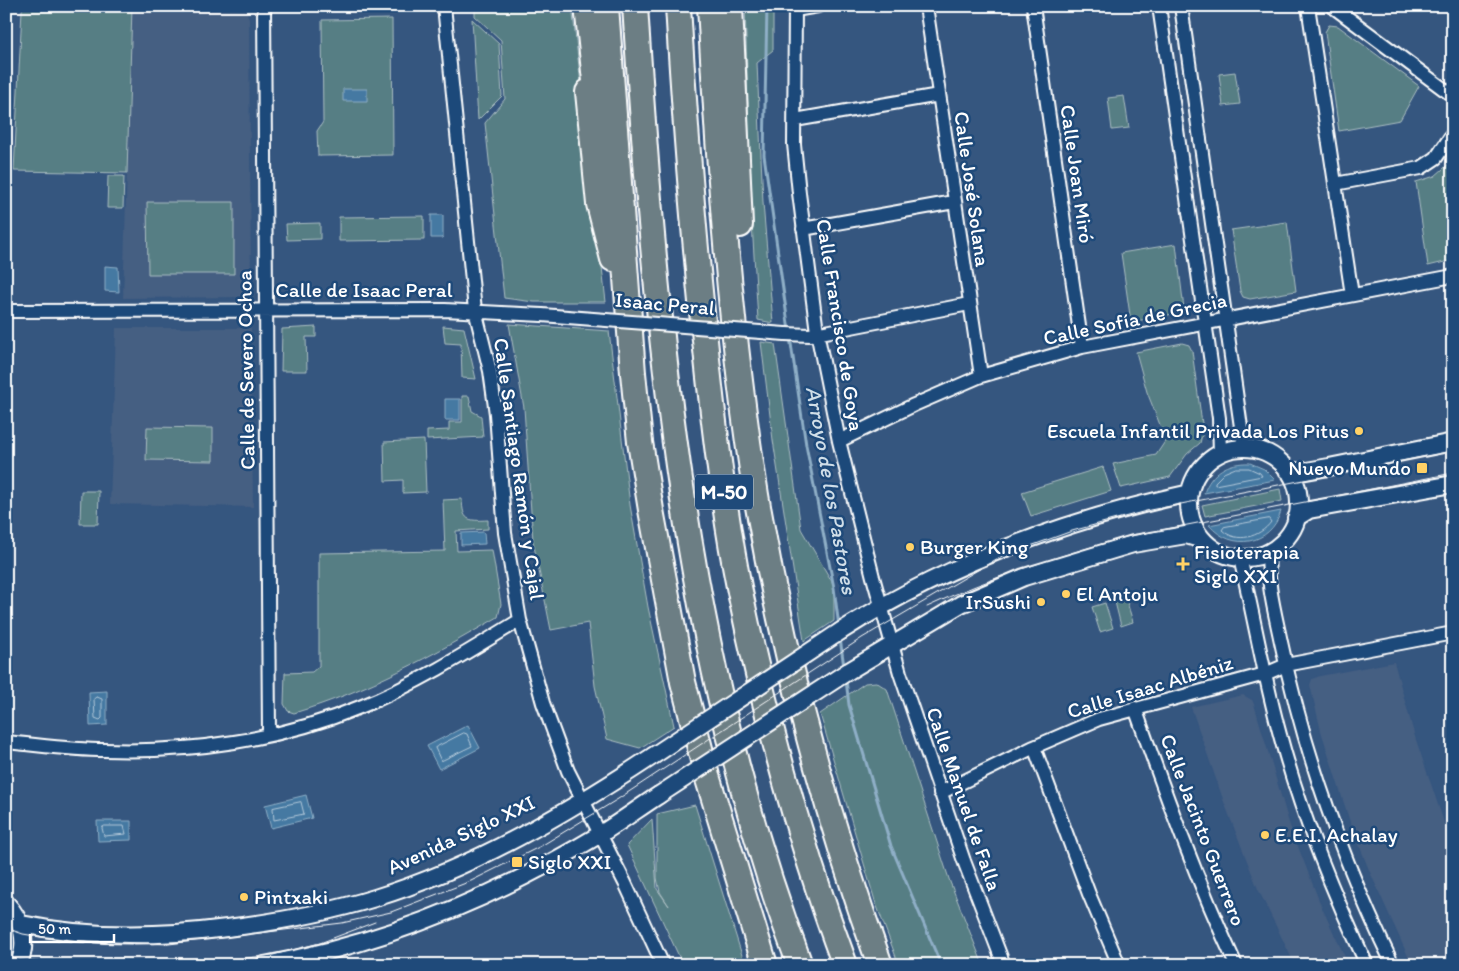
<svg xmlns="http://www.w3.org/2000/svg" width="1459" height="971" viewBox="0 0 1459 971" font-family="Itim,sans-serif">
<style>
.built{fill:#455e82}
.green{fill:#577e84;stroke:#abbec2}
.water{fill:#4479a2;stroke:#8fafc7}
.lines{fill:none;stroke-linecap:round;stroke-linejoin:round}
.shore{stroke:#b4c9da;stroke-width:1}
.stream{stroke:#8fafc7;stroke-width:3}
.minor-casing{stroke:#fff;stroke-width:16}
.tertiary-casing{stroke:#fff;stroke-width:20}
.motorway-casing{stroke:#fff;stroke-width:28}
.minor{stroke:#1f4a7a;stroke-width:12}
.tertiary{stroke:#1f4a7a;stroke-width:16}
.motorway{stroke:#6c7e84;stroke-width:24}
.tram{stroke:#fff;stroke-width:1}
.minor-bridge-casing{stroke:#fff;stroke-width:16;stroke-linecap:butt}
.tertiary-bridge-casing{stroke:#fff;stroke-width:20;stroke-linecap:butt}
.minor-bridge{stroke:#1f4a7a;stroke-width:12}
.tertiary-bridge{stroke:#1f4a7a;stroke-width:16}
.poi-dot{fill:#ffd166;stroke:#1f4a7a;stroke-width:2}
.labels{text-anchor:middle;stroke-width:5;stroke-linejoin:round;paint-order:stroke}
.shield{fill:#1f4a7a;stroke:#bcc9d7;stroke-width:1}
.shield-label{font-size:20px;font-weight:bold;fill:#fff}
.street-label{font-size:21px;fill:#fff;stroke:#1f4a7a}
.poi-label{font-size:21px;fill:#fff;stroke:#1f4a7a;text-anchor:start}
.water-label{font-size:22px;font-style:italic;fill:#d0dee8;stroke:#1f4a7a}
</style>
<rect width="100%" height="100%" fill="#35567f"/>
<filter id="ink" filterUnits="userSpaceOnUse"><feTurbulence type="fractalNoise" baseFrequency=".02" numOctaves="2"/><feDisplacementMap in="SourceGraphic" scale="10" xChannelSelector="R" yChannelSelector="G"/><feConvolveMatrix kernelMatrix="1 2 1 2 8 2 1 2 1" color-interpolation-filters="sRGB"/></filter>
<g filter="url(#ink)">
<!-- built -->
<path class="built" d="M132,7L243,11L247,13L249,19L251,290L243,297L123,298Z
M116,328H251L253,507L110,504Z
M1394,662L1415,737L1446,828L1453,838V965H1412L1369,870L1349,819L1321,731L1310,685L1312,679L1320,676Z
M1243,695L1252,700L1254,704L1290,826L1322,908L1345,957L1344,965H1295L1258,889L1224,802L1191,707Z"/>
<!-- green -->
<path class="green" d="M24,6L132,7L127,173L14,171L22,10Z
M475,6H572L606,302H534L504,298L485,123L505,99L501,40L475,16Z
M745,6H773V50L757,63L763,203L773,323L758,320L751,207Z
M392,19L393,155L318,156L317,131L323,122L322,20Z
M472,19L499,44L502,96L478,120Z
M1329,25L1338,26L1419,86L1400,120L1339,131L1325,32Z
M1235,72L1240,104L1223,106L1219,74Z
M1124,96L1129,128L1112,130L1108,98Z
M1451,162L1453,260L1428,266L1416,182L1435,176Z
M108,176H124L123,208H107Z
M147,202H234V274H148Z
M424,216V240L339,241V217Z
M1287,222L1296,291L1250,299L1243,297L1240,291L1231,230Z
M320,223V239L287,240L286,224Z
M1176,244L1184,309L1178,313L1131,322L1121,253Z
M509,324L609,331L630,505L648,607L674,726L640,748L607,739L595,686L588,623L551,630L533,541L524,408Z
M443,326L464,328L476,379L462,378L461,344L445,343Z
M316,327V337H306L307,371H281L282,329Z
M761,342L775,344L801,529L831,580L834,588V621L804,641L773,440Z
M1182,343L1189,345L1192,351L1203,431L1200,443L1187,454L1170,477L1121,488L1113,464L1156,455L1166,440L1147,392L1136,352Z
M462,396H469L472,411L481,416L483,437L427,440V431L449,430V422H462Z
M147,427L213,428V461L146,460Z
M424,440L426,492L403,493V480L385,481L384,442Z
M1103,467L1111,491L1031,516L1022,492Z
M1280,489L1282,501L1205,516L1202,505Z
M81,491H99L98,524H80Z
M462,499C463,521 467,521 488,520V529L456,531L457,551L492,550L501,604L498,617C432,656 367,691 294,713L288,711L284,704L285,673L312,672L319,666V553L445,551L443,500Z
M1126,599L1133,622L1121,626L1115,602Z
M1105,603L1113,628L1100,632L1092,607Z
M876,682L887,689L950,882L983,965H899L875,901L820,714L865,683Z
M695,805L745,965H683L627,845L652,819L657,889L669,906L660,892L657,878V814Z"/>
<!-- water -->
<path class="water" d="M343,89H367V101H343Z
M431,215H443V238H431Z
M105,266L118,267L119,292L105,291Z
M445,399H460V420H445Z
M1250,463L1264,469L1275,480L1204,493C1211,472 1228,462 1250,463Z
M1281,511C1271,545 1232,552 1209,525Z
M484,532L485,544L461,545V533Z
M107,691V725L90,726L89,692Z
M468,725L480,748L439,769L427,746Z
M306,795L312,818L271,828L265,805Z
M97,821H131V840L98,841Z"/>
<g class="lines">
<!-- shore -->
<path class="shore" d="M1236,468H1249L1260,473L1262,476L1215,485V482L1224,473Z
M1269,519L1271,522C1260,537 1237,544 1222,530L1224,527Z
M97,697L102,699V718L100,720L95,718L94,699Z
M464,733L467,734L472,746L441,761L435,748Z
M301,802L304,814L274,820L273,808Z
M105,826H124L126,834L104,836L102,828Z"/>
<!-- stream -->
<path class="stream" d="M767,6L764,155L789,331
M790,337L806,445L834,588L839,627
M840,638L844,667
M846,680L849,705L891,846L941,965"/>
<!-- minor casing -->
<g class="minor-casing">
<path id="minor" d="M264,6L269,734
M444,6L475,310L490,371L496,414L505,533L520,620L543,703L568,771L625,883L663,965
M795,6L794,144L799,193L817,332L839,441L873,577L900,673L964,861L1004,965
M926,6L981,376
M1033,6L1082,347
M1159,6L1219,418L1220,454
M1181,6L1244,448
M1308,6L1352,295
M1332,6L1453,96
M795,10L818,6
M795,120L939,95
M1335,184L1421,168L1436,158L1453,133
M803,229L954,202
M6,311L445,310L542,315
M785,334L810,335L969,304
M839,441L914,405L981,376L1082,347L1453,276
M1269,552C1266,581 1275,613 1281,642C1305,756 1342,860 1393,965
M1240,558C1254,617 1264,677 1280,735C1301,814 1332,891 1367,965
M1135,708C1166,796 1197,881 1236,965
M6,742C39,745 72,750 104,750C189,753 281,740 360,707C417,684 468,652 520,620
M1034,747L1089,894L1119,965
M940,793L1034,747L1099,719L1265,674L1286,665L1453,633"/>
</g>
<!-- tertiary casing -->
<g class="tertiary-casing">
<path id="tertiary" d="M1189 503a55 55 0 1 1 110 0a55 55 0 1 1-110 0Z
M1287,470L1301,472L1329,467L1453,442
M1296,518L1309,510L1453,484
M841,631C948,563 1066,520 1190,493
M847,672L961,604L1024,577L1133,544L1186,535L1203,540
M6,903C22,920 29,943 18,965
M21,924C89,938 158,937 227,928C277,922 326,913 375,898C473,868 567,813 653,756
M264,965C383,944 496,897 599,835C620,822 639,808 659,795"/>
</g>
<!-- motorway casing -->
<g class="motorway-casing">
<path id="motorway" d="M587,6L598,109
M606,6L633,373L640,442L651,510L683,682L707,776L765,965
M635,6C656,330 684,659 800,965
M678,6C685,124 694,241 707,359C715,435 724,512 739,587C765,715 799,842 845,965
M710,6C719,170 730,334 756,495C783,655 825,812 880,965
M730,6L740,225
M588,92L599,204L613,259"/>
</g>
<!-- minor -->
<use href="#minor" class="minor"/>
<!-- tertiary -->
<use href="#tertiary" class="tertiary"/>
<!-- motorway -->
<use href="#motorway" class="motorway"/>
<!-- tram -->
<path class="tram" d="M927,607C990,577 1059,556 1126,537L1453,473
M6,928L23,934L59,940L169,944L342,923L391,912L471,881L541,846L618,799L862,638L1000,557L1072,531L1150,510L1453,451
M6,963L20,960L73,965
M186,965L273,955L320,943L375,922"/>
<!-- minor-bridge casing -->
<g class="minor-bridge-casing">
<path id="minor-bridge" d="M542,315L785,334"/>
</g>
<!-- tertiary-bridge casing -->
<g class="tertiary-bridge-casing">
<path id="tertiary-bridge" d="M653,756L841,631
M659,795L847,672"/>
</g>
<!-- minor-bridge -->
<use href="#minor-bridge" class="minor-bridge"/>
<!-- tertiary-bridge -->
<use href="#tertiary-bridge" class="tertiary-bridge"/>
</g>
</g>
<!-- markers -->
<g class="poi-dot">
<circle cx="1359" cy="431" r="5"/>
<rect x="1416" y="462" width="12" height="12" rx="2.5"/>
<circle cx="910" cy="547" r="5"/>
<path d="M1180.5 556.5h5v5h5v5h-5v5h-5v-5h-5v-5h5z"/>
<circle cx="1066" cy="594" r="5"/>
<circle cx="1041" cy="602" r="5"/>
<circle cx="1265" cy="835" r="5"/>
<rect x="511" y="856" width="12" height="12" rx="2.5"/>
<circle cx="244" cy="897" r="5"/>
</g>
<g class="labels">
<!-- shield labels -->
<rect class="shield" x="695" y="474.5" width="58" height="35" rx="4"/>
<g class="shield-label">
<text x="724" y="499">M-50</text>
</g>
<!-- street labels -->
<g class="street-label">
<text transform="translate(1077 174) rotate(82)" y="7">Calle Joan Miró</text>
<text transform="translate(972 189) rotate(82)" y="7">Calle José Solana</text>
<text x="364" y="297">Calle de Isaac Peral</text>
<text transform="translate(665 304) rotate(5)" y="7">Isaac Peral</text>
<text transform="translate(1135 319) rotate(-12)" y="7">Calle Sofía de Grecia</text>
<text transform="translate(840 325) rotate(81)" y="7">Calle Francisco de Goya</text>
<text transform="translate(246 370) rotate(-91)" y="7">Calle de Severo Ochoa</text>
<text transform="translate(519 469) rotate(82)" y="7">Calle Santiago Ramón y Cajal</text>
<text transform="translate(1150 687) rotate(-17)" y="7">Calle Isaac Albéniz</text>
<text transform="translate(964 799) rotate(71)" y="7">Calle Manuel de Falla</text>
<text transform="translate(1203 830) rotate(69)" y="7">Calle Jacinto Guerrero</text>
<text transform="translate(461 835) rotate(-25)" y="7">Avenida Siglo XXI</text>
</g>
<!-- poi labels -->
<g class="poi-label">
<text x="1349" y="438" text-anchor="end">Escuela Infantil Privada Los Pitus</text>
<text x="1411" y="475" text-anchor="end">Nuevo Mundo</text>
<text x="920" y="554">Burger King</text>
<text x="1194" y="559">Fisioterapia<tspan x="1194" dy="24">Siglo XXI</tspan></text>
<text x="1076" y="601">El Antoju</text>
<text x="1031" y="609" text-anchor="end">IrSushi</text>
<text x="1275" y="842">E.E.I. Achalay</text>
<text x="528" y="869">Siglo XXI</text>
<text x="254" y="904">Pintxaki</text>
</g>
<!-- water labels -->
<g class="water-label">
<text transform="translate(832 490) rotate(80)" y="8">Arroyo de los Pastores</text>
</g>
</g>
<!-- margin -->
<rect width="1459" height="971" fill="none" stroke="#1f4a7a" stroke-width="25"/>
<rect x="12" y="12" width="1434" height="946" fill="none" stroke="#fff" stroke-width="2" filter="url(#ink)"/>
<!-- scale -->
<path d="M30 934v8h84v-8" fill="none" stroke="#ffffff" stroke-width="2.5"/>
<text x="38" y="934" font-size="15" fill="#ffffff" stroke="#1f4a7a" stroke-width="4" paint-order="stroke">50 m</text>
</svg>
